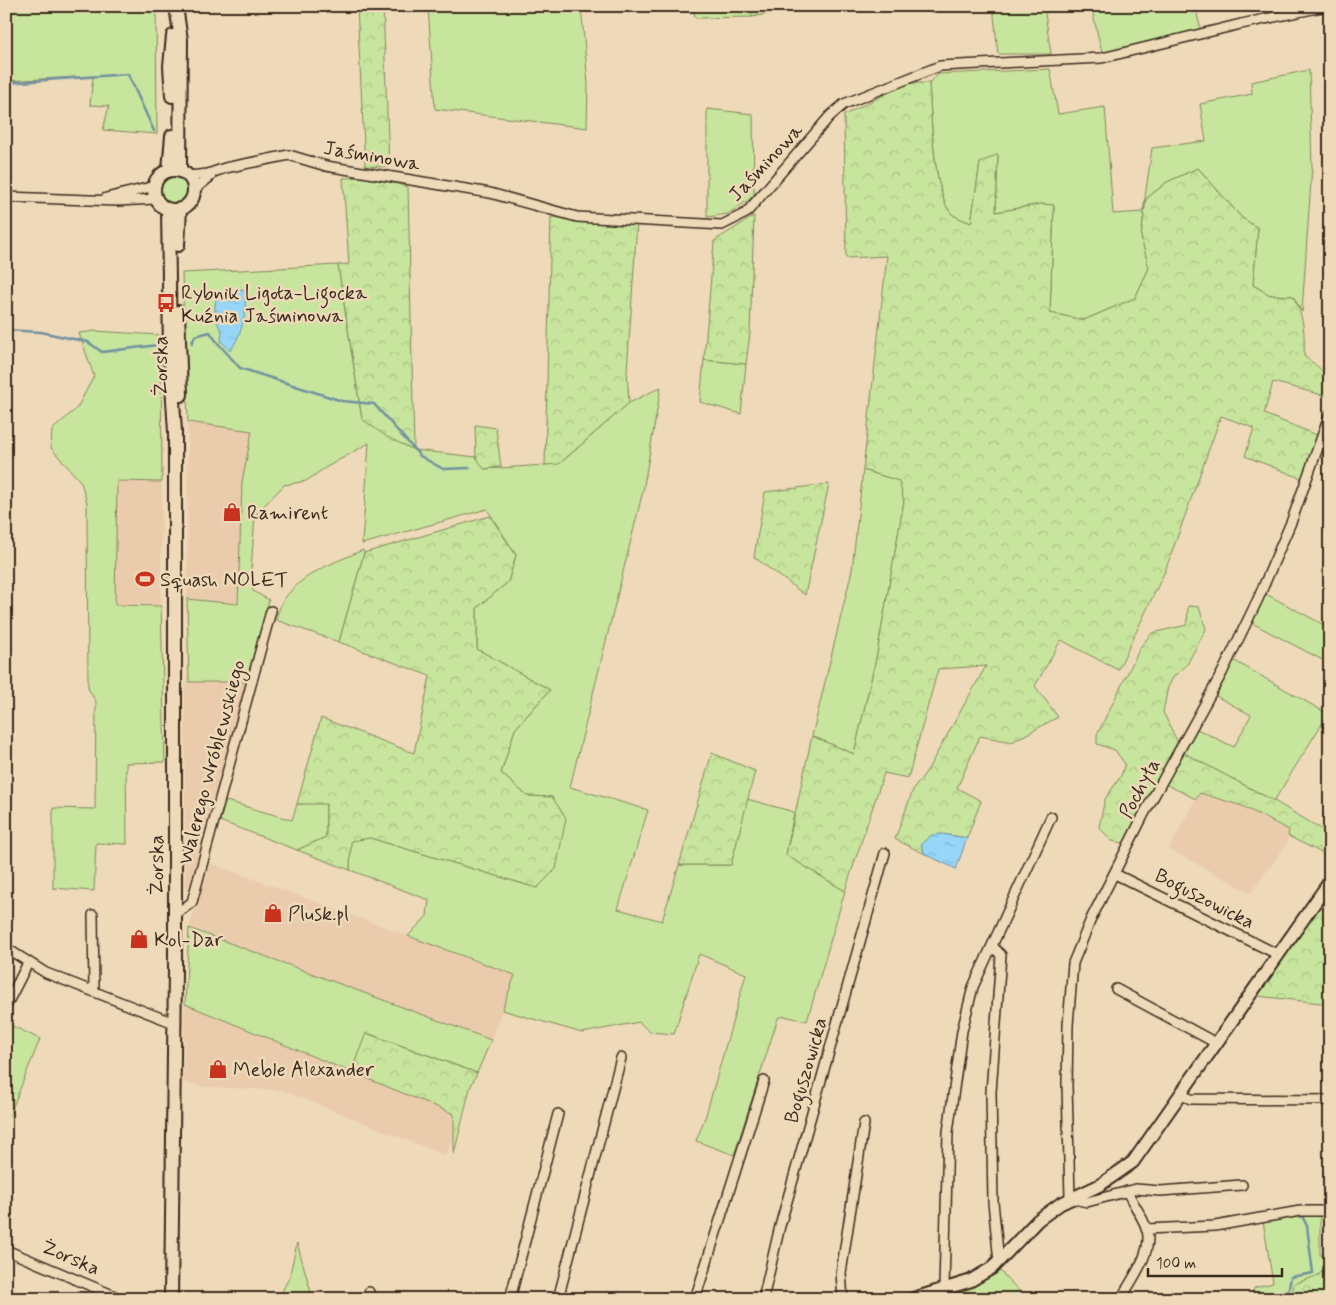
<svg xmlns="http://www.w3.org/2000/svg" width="1336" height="1305" viewBox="0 0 1336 1305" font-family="Mynerve,sans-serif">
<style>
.built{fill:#eaccad}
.green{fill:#c7e59c;stroke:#81885d}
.forest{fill:url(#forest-crowns);stroke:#81885d}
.water{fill:url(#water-ripples);stroke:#7291a1}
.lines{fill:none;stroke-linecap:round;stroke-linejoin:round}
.stream{stroke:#7291a1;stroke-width:2.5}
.minor-casing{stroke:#3b2a1e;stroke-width:12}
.tertiary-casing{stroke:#3b2a1e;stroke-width:15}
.secondary-casing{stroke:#3b2a1e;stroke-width:16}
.minor{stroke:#eed9b8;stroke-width:9}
.tertiary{stroke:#eed9b8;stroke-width:11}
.secondary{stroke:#eed9b8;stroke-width:12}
.labels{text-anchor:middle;stroke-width:5;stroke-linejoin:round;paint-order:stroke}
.street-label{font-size:20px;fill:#3b2a1e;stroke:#eed9b8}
.poi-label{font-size:20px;fill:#3b2a1e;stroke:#eed9b8;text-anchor:start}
</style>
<defs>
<pattern id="forest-crowns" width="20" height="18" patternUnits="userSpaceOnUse" patternTransform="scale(1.25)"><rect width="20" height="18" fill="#c7e59c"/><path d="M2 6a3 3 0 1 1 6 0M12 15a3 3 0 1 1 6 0" fill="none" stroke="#acc586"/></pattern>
<pattern id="water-ripples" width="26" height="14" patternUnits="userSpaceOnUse" patternTransform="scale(1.25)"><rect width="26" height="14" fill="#97d6f8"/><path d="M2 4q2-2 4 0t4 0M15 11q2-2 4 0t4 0" fill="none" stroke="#83b8d4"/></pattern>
</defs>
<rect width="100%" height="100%" fill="#eed9b8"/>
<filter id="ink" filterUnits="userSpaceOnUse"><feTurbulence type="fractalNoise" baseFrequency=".02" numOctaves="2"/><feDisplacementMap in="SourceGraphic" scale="10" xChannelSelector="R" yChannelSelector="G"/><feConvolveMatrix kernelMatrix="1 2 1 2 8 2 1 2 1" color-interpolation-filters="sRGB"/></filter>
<g filter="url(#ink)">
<!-- built -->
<path class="built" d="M188,422L253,430L242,482L238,605L187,599Z
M117,481L162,482L161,606L115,605Z
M189,682H246L217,800L190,891L185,889V684Z
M1199,793L1242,806L1289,830L1287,843L1251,893L1169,849Z
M210,863L515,975L491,1040L189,928Z
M185,1004L454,1114L453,1140L445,1155L282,1090L203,1087L183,1082Z"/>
<!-- green -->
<path class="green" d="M7,6H156L157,134L103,130L109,106L90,105L93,76L6,81Z
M428,6H581L588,84L587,128L435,109Z
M693,6H788V9L752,17L695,18Z
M993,6H1044L1051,54H998Z
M1091,6H1195L1201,31L1102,53Z
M1050,69L1058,114L1105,107L1113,214L1143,212L1152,148L1206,141L1200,104L1252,94L1251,82L1309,70L1312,166L1302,312L1293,296L1270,295L1253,285L1258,228L1242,218L1198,168L1167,182L1146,199L1141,237L1149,268L1135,298L1084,320L1050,313L1054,205L1041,204L996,212L998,155L980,163L971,223C966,221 958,219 953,215C933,200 931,109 929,83L939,74Z
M707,109L753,114L754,196L728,214L707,217Z
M160 190a14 14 0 1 1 28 0a14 14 0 1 1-28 0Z
M338,265L362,419L414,450L476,457L485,469L545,465L565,459L629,403L661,387L643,491L570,787L648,810L618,909L662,921L679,865H731L747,799L794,812L786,855L845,891L807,1021L784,1016L778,1018L734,1155L696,1141L706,1115L746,974L699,954L674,1034L650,1032L639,1022L582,1033L502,1010L515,975L408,936L427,916L429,900L350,870L351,840L370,838L537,888L552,797L527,796L501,773L515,729L550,690L477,649V608L508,582L516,555L487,509L362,544L369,443L325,468L306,481L284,485L255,515L251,570L253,591L269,600L246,682H189L187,599L238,604L242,482L252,431L188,422L182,273Z
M95,331L159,335L161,340L162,482L117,481L115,605L161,606L165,762L126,763L127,844L96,843L94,891L53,888V808L95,809L96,702L88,688L87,503L81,482L51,448L52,430L77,408L94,376L79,333Z
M704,360L746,364L741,414L700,402Z
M863,470L900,481L904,501L877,654L854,754L812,736L852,570Z
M363,550L364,553L339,642L276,620C284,579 329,565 363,550Z
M1264,593L1330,628V664L1252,623Z
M1233,660L1328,714L1274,801L1184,753L1197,729L1234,747L1251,715L1214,695Z
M226,801L292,820L297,804L326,803V837L297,850L220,821Z
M189,928L491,1040L477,1073L367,1033L351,1072L185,1004Z
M6,1023L40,1039L6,1124Z
M1320,1215V1255L1330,1256V1299H1251L1254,1288L1273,1283L1263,1221Z
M297,1243L313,1299H278L289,1278Z
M1000,1271L1027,1299H952L951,1291L985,1280Z"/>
<!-- forest -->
<path class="forest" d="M357,6H383L389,167L365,166Z
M750,6H788V9L752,17Z
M908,83H929C931,109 933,200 953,215C958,218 966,221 971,223L980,163L998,154L996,212L1041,204L1054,205L1050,313L1084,320L1135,298L1149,268L1141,237L1146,199L1167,182L1198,168L1242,218L1258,228L1253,285L1270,295L1293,296C1304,316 1305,334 1304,356C1322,370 1330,373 1330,397L1273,382L1264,414L1317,435L1303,479L1245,456L1254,428L1221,416L1165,571L1118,670L1061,640L1035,686L1058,717L1012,742L980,736L957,788L981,801L967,838L941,834L922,844L925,854L895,839L913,790L928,769L986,666L938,669L908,778L884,773L845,891L786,855L812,736L854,754L877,654L904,501L899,481L863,470L887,256L846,258L844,115Z
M372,177L408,187L414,450L387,437L362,419L338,265L349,264L343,178Z
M754,216L750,333L746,364L704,360L714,241Z
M551,217L637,223L627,371L629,403L559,464L545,465Z
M475,425L496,428L501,467L484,469L476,457Z
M829,484L805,595L754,557L765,492Z
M490,516L516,555L508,582L477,608V649L550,690L515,729L501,773L527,796L552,797L566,818L556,869L537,888L370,838L351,841L350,870L297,850L326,837V804H297L321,718L414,753L430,676L339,642L364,553Z
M1188,606L1199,607L1206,629L1186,666L1174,676L1168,687L1163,712L1178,743L1124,843L1112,841L1099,827L1105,799L1121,776L1125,764L1115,750L1097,744V735L1141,646L1152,633L1187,625Z
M712,753L755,771L731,865H679Z
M1184,753L1274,801L1330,834V857L1288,836L1289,830L1242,806L1200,793L1196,799L1165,784Z
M1330,892V1004L1257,996Z
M366,1033L477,1073L470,1088L454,1154V1114L351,1072Z
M1330,1267V1299H1291L1294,1284L1316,1276Z"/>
<!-- water -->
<path class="water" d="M243,289C250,306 241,337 230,351L221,341L222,331C213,319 214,308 217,294Z
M941,834L967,838L956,869L925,854L921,844L932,835Z"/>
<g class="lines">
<!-- stream -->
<path class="stream" d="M6,83L128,74L154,131
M6,330L41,332L88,342L102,352L158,345
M192,343L195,336L210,332L217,342L240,368L342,401L374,404L420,456L443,469L470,468
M1287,1299L1291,1277L1313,1273L1307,1226L1302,1216"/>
<!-- minor casing -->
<g class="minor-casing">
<path id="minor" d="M189,176L208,174L225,168L289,155L326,166L490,193L577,217L722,225L746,213L830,116L844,104L940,66L1102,58L1241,24L1327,6
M195,189L211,176
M6,197L117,201L156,199
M106,198L155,186
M1115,874L1279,955
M93,915L94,991
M175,915L192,902L271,611
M992,946L1001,955L991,1092L993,1202L999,1262
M6,948L46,973L174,1023
M1116,989L1216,1043
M6,1006L28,963
M1181,1095L1191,1099L1330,1100
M1242,1185L1160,1191L1136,1189L1087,1202L1070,1198L1067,1086L1068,1025L1073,963L1091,919L1144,814L1222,673L1258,599L1292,520L1330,414
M1146,1229L1215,1226L1300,1211H1330
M6,1250L122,1299
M944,1288L948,1132L962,1031L973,987L1051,817
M368,1299L369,1292
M510,1299L558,1114
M558,1299L621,1058
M695,1299L764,1081
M763,1299L780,1226L885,853
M843,1299L841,1273L864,1123
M1121,1299C1131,1280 1153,1253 1147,1230C1143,1217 1133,1204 1127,1191"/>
</g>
<!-- tertiary casing -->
<g class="tertiary-casing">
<path id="tertiary" d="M912,1299L970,1281L992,1268L1038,1220L1060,1204L1100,1185L1133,1162L1330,881"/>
</g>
<!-- secondary casing -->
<g class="secondary-casing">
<path id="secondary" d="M176,6L181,40L180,171
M172,96L170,66L173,36
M154 190a20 20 0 1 1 40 0a20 20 0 1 1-40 0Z
M169,170L172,136
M168,209L170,353L175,432V972L171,1299
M178,245L180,209
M178,312L181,395"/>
</g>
<!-- minor -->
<use href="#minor" class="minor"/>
<!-- tertiary -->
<use href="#tertiary" class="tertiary"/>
<!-- secondary -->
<use href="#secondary" class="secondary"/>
</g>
</g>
<!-- icons -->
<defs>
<g id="bus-bare" transform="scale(1.5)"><path d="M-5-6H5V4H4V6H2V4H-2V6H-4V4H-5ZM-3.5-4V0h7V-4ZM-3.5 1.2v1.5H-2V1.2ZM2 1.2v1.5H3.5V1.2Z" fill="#c8321e" stroke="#eed9b8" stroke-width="2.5" paint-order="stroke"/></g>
<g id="shop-bare" transform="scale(1.5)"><path d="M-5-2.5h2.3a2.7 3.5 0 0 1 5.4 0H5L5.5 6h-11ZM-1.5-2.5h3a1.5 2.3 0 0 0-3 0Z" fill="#c8321e" stroke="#eed9b8" stroke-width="2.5" paint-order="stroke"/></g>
<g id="stadium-bare" transform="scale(1.5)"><path d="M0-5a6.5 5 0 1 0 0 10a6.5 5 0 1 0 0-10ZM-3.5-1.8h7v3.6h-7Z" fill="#c8321e" stroke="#eed9b8" stroke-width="2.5" paint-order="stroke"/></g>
</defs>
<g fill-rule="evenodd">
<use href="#bus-bare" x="166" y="303"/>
<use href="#shop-bare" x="232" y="512"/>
<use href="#stadium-bare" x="145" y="579"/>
<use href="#shop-bare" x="273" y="913"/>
<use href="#shop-bare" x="139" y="939"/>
<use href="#shop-bare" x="218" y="1069"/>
</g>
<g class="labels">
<!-- street labels -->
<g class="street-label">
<text transform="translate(372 155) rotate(10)" y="7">Jaśminowa</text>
<text transform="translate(765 162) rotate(-47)" y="7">Jaśminowa</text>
<text transform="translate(160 366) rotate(-90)" y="7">Żorska</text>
<text transform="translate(211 762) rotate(-75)" y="7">Walerego Wróblewskiego</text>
<text transform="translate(1139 788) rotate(-62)" y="7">Pochyła</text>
<text transform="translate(156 865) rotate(-90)" y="7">Żorska</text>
<text transform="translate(1205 898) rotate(27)" y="7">Boguszowicka</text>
<text transform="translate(805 1070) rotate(-74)" y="7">Boguszowicka</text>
<text transform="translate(71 1257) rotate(23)" y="7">Żorska</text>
</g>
<!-- poi labels -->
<g class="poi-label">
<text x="181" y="299">Rybnik Ligota-Ligocka<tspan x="181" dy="23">Kuźnia Jaśminowa</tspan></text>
<text x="247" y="519">Ramirent</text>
<text x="160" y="586">Squash NOLET</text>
<text x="288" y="920">Plusk.pl</text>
<text x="154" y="946">Kol-Dar</text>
<text x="233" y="1076">Meble Alexander</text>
</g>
</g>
<!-- margin -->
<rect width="1336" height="1305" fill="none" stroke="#eed9b8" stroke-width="25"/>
<rect x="12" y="12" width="1311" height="1280" fill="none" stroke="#3b2a1e" stroke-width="2" filter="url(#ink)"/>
<!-- scale -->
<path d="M1148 1268v8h134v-8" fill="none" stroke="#3b2a1e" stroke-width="2.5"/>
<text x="1156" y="1268" font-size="15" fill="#3b2a1e" stroke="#eed9b8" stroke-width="4" paint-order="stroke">100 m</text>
</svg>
